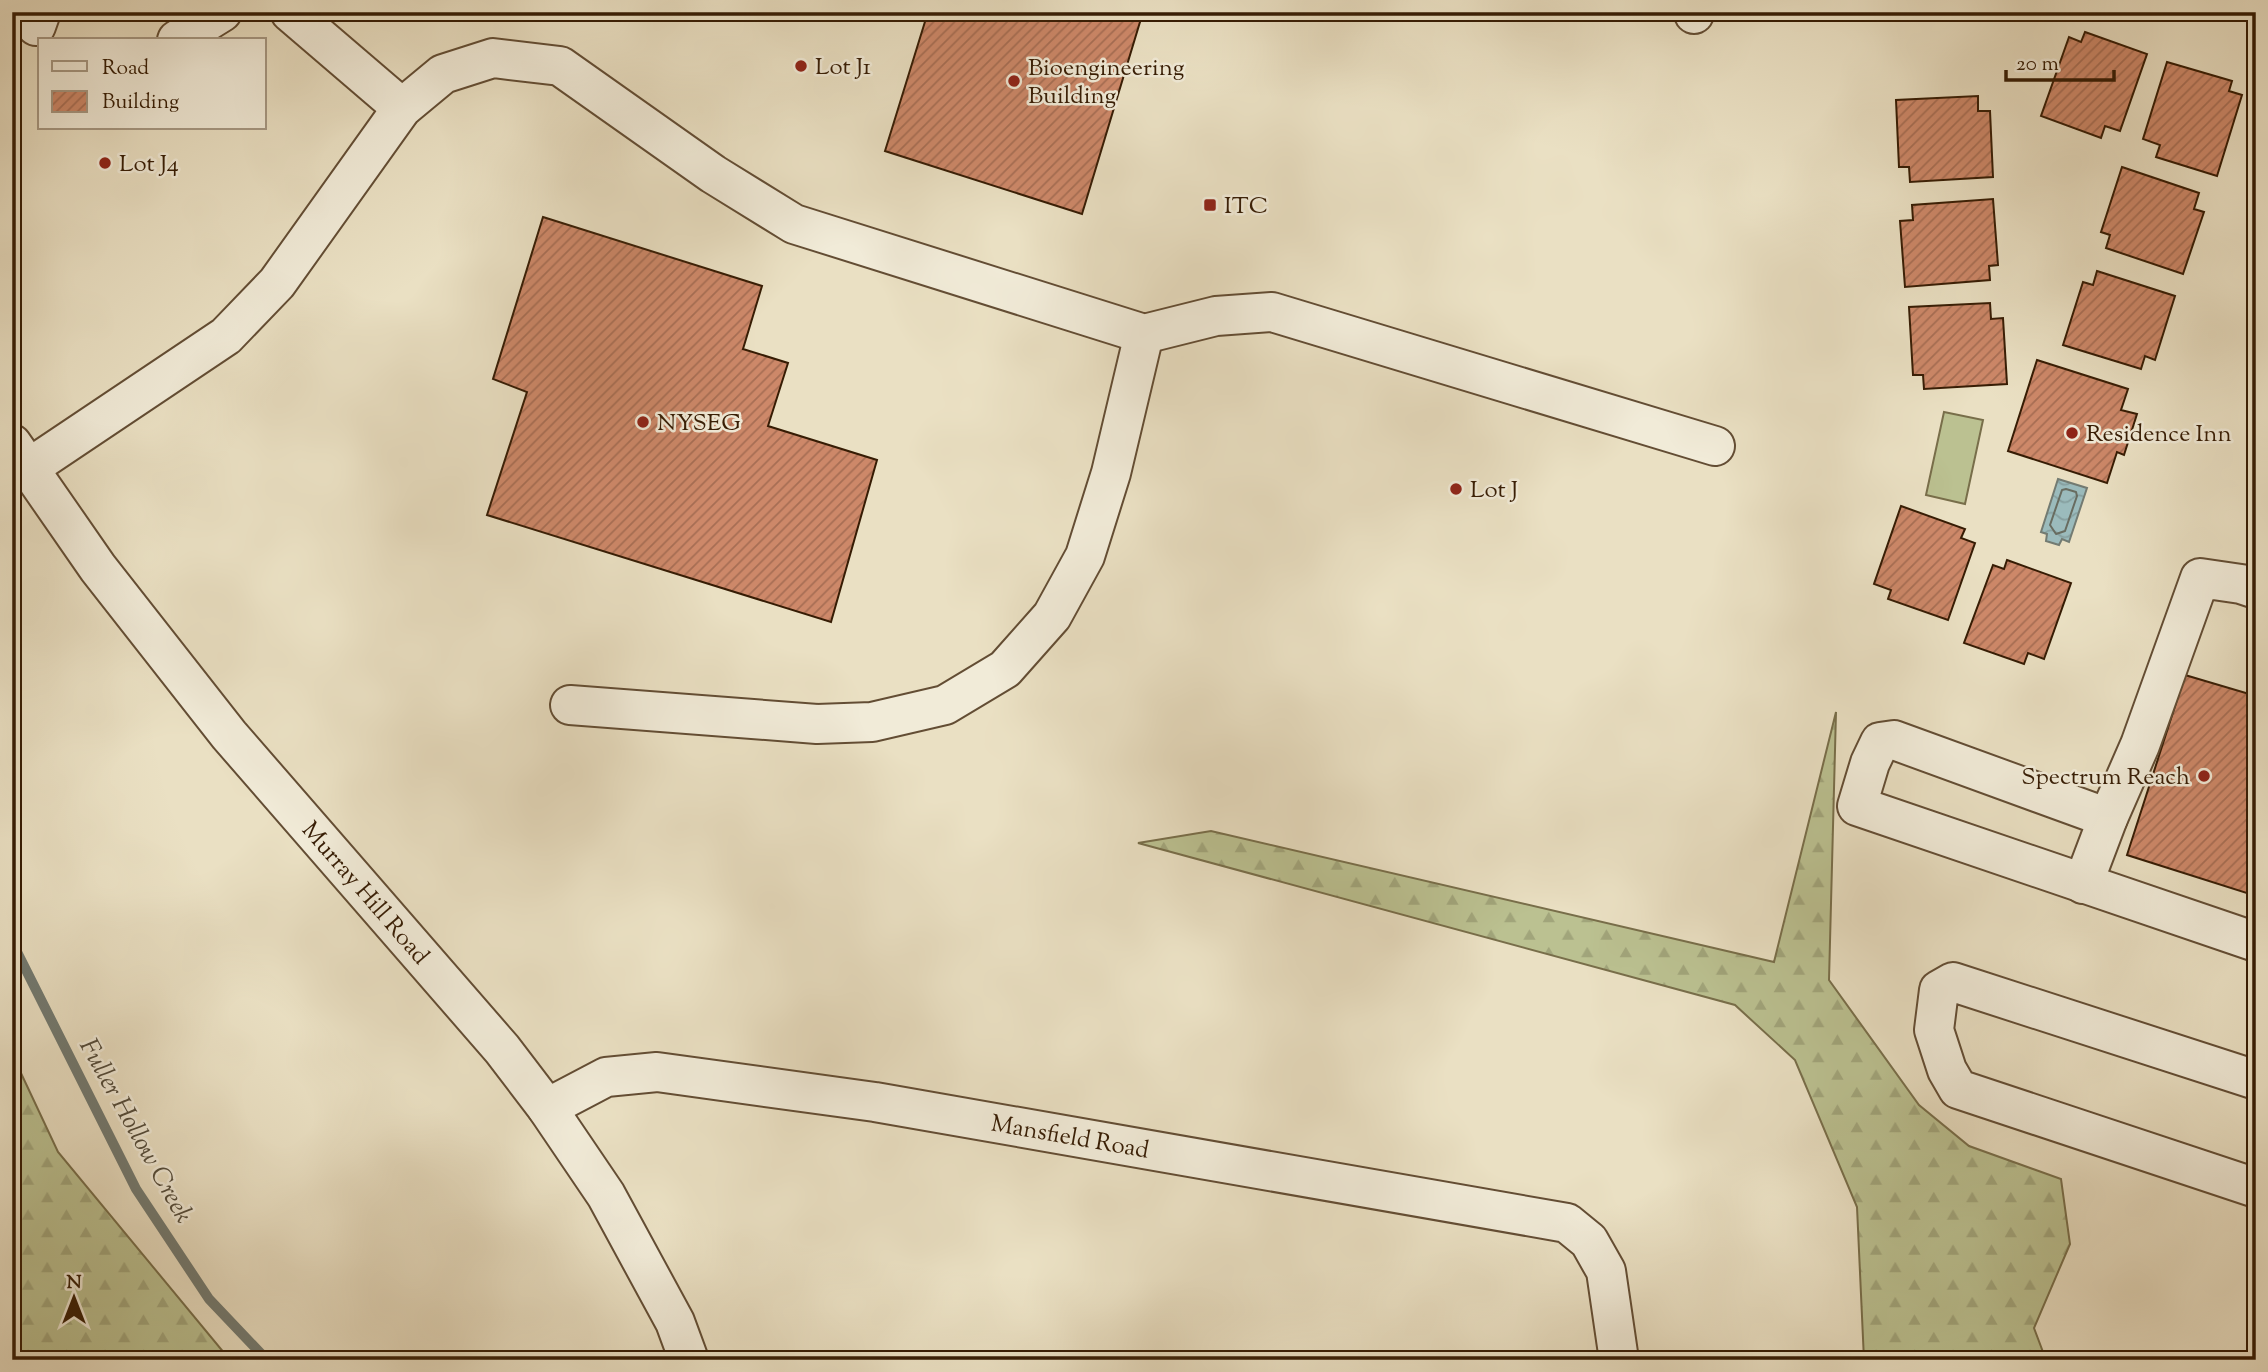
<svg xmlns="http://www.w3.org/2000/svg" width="2268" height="1372" viewBox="0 0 2268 1372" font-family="'Sorts Mill Goudy',serif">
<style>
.forest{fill:url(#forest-firs);stroke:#786e4a;stroke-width:2}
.pitch{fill:#bbc191;stroke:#786e4a;stroke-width:2}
.water{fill:url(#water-waves);stroke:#737b72;stroke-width:2}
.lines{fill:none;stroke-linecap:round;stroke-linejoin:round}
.shore{stroke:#686c60;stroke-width:2}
.stream{stroke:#737b72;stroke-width:10}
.building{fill:url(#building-hatch);stroke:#361c04;stroke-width:2}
.minor-casing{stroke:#634d34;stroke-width:42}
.minor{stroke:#f1ebd8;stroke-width:38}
.poi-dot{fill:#8f2418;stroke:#f1ebd8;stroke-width:2.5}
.labels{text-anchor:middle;stroke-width:5;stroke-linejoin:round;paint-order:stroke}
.poi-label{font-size:24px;fill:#361c04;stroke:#f1ebd8;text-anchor:start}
.street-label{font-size:24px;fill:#361c04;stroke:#f1ebd8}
.water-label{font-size:26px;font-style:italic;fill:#544c3b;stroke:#f1ebd8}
</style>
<defs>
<pattern id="forest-firs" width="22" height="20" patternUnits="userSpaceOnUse" patternTransform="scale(1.75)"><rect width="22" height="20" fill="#bbc191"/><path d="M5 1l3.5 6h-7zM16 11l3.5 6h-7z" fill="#a1a57b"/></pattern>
<pattern id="water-waves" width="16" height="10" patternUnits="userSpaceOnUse" patternTransform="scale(1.75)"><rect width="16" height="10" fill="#9bbbbc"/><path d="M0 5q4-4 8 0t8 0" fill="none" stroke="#86a0a0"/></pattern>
<pattern id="building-hatch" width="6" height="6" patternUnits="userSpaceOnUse" patternTransform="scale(1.75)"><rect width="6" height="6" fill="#cd8869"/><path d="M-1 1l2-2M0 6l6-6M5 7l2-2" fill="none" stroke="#a76e54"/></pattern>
</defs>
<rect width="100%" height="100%" fill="#eae0c3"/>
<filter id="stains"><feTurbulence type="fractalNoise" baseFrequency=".00286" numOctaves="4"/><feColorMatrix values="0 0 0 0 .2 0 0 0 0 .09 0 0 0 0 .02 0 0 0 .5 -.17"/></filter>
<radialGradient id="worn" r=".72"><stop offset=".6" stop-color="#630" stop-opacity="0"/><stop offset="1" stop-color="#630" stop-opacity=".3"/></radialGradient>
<!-- forest -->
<path class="forest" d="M1836,712L1829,980L1919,1105L1969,1146L2061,1179L2070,1244L2034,1328L2046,1360H1864L1857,1207L1795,1060L1735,1005L1138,843L1211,831L1774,962Z
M12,1054L58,1152L230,1360H12Z"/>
<!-- pitch -->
<path class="pitch" d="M1944,412L1983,420L1965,504L1926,495Z"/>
<!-- water -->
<path class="water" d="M2058,479L2087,488L2069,542L2062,539L2059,545L2046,541L2047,534L2041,532Z"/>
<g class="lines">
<!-- shore -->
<path class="shore" d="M2066,489L2076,492L2077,496L2065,531L2056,534L2050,525L2062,490Z"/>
<!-- stream -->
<path class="stream" d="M12,942L136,1189L209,1299L267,1360"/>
</g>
<!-- building -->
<path class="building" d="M928,12H1143L1082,214L885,151Z
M2085,32L2147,54L2120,131L2105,126L2101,138L2041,116L2069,37L2081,42Z
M2167,62L2232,81L2229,91L2242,95L2217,176L2156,157L2160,145L2143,139Z
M1978,96V111H1990L1993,177L1910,182L1909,167H1899L1896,100Z
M2122,167L2199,193L2194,209L2204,212L2183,274L2106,248L2110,235L2101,232Z
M1993,199L1998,265L1989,266L1990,280L1905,287L1900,221L1913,220L1912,205Z
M543,217L762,286L743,349L788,363L768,426L877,460L831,622L487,515L527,392L493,379Z
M2097,271L2175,296L2155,360L2145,356L2141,369L2063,345L2083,282L2093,285Z
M1990,303L1991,319L2003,318L2007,384L1924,389L1923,375H1913L1909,307Z
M2037,360L2128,389L2121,410L2137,414L2124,455L2117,452L2107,483L2008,451Z
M1901,506L1965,529L1961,538L1975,543L1948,620L1888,599L1891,590L1874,584Z
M2007,560L2071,583L2044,659L2028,653L2024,664L1964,643L1993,565L2004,569Z
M2185,675L2256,696V896L2127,855Z"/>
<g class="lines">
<!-- minor casing -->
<g class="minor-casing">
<g id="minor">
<path d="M290,12L402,108"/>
<path d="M1694,12V14"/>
<path d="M36,26L41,12"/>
<path d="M177,40L222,12"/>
<path id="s1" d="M12,444L98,568L229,735L502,1049L547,1108L606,1195L675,1322L689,1360"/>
<path d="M29,468L226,336L277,283L402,108L443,74L493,58L560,66L713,174L794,224L1144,334L1216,316L1272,312L1715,446"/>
<path d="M570,705L817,724L872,722L945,705L1005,669L1052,616L1085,556L1111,473L1144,334"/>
<path d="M2108,818L1894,740L1880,742L1870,763L1857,806L2256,942"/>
<path d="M2083,884L2108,818L2140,745L2200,578L2241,584L2256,589"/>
<path d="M2256,1080L1953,982L1939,990L1934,1030L1947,1070L1958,1089L2256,1188"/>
<path id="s2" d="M547,1108L606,1077L657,1072L875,1102L1567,1223L1589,1241L1606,1271L1619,1360"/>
</g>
</g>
<!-- minor -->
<use href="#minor" class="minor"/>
</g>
<!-- markers -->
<g class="poi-dot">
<circle cx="801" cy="66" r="7"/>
<circle cx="1014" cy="81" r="7"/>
<circle cx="105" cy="163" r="7"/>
<rect x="1203" y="198" width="14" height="14" rx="3.5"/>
<circle cx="643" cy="422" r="7"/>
<circle cx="2072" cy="433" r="7"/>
<circle cx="1456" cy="489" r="7"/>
<circle cx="2204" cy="776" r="7"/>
</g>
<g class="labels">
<!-- poi labels -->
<g class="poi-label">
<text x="815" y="74">Lot J1</text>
<text x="1028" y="75">Bioengineering<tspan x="1028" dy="28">Building</tspan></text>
<text x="119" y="171">Lot J4</text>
<text x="1224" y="213">ITC</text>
<text x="657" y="430">NYSEG</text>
<text x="2086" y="441">Residence Inn</text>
<text x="1470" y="497">Lot J</text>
<text x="2190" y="784" text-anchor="end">Spectrum Reach</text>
</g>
<!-- street labels -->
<g class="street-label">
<text dy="8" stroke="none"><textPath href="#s1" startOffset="572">Murray Hill Road</textPath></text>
<text dy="8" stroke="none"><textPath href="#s2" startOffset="536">Mansfield Road</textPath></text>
</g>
<!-- water labels -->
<g class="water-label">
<text transform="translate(137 1130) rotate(61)" y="9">Fuller Hollow Creek</text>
</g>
</g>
<!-- margin -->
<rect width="2268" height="1372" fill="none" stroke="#eae0c3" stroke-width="42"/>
<rect x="14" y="14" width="2240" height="1344" fill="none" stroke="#361c04" stroke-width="3.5"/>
<rect x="21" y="21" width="2226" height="1330" fill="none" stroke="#361c04" stroke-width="2"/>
<!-- legend -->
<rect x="38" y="38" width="228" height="91" fill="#f1ebd8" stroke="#a69883" stroke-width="2"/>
<rect x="52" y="61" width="35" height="10" fill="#f1ebd8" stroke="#a69883" stroke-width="2"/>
<text x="102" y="74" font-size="21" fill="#361c04">Road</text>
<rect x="52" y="91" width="35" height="21" fill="url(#building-hatch)" stroke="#a69883" stroke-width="2"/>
<text x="102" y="108" font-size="21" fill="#361c04">Building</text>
<!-- north arrow -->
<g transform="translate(74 1298)" stroke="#f1ebd8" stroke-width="5" paint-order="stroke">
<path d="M0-5L12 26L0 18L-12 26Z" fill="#361c04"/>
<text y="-10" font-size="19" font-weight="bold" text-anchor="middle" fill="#361c04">N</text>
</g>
<!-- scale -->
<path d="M2006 70v10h108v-10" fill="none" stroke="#361c04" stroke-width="3.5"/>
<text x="2016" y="70" font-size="21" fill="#361c04" stroke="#f1ebd8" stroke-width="5" paint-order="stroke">20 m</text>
<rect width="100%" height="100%" filter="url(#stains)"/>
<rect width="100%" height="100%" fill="url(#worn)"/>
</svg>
